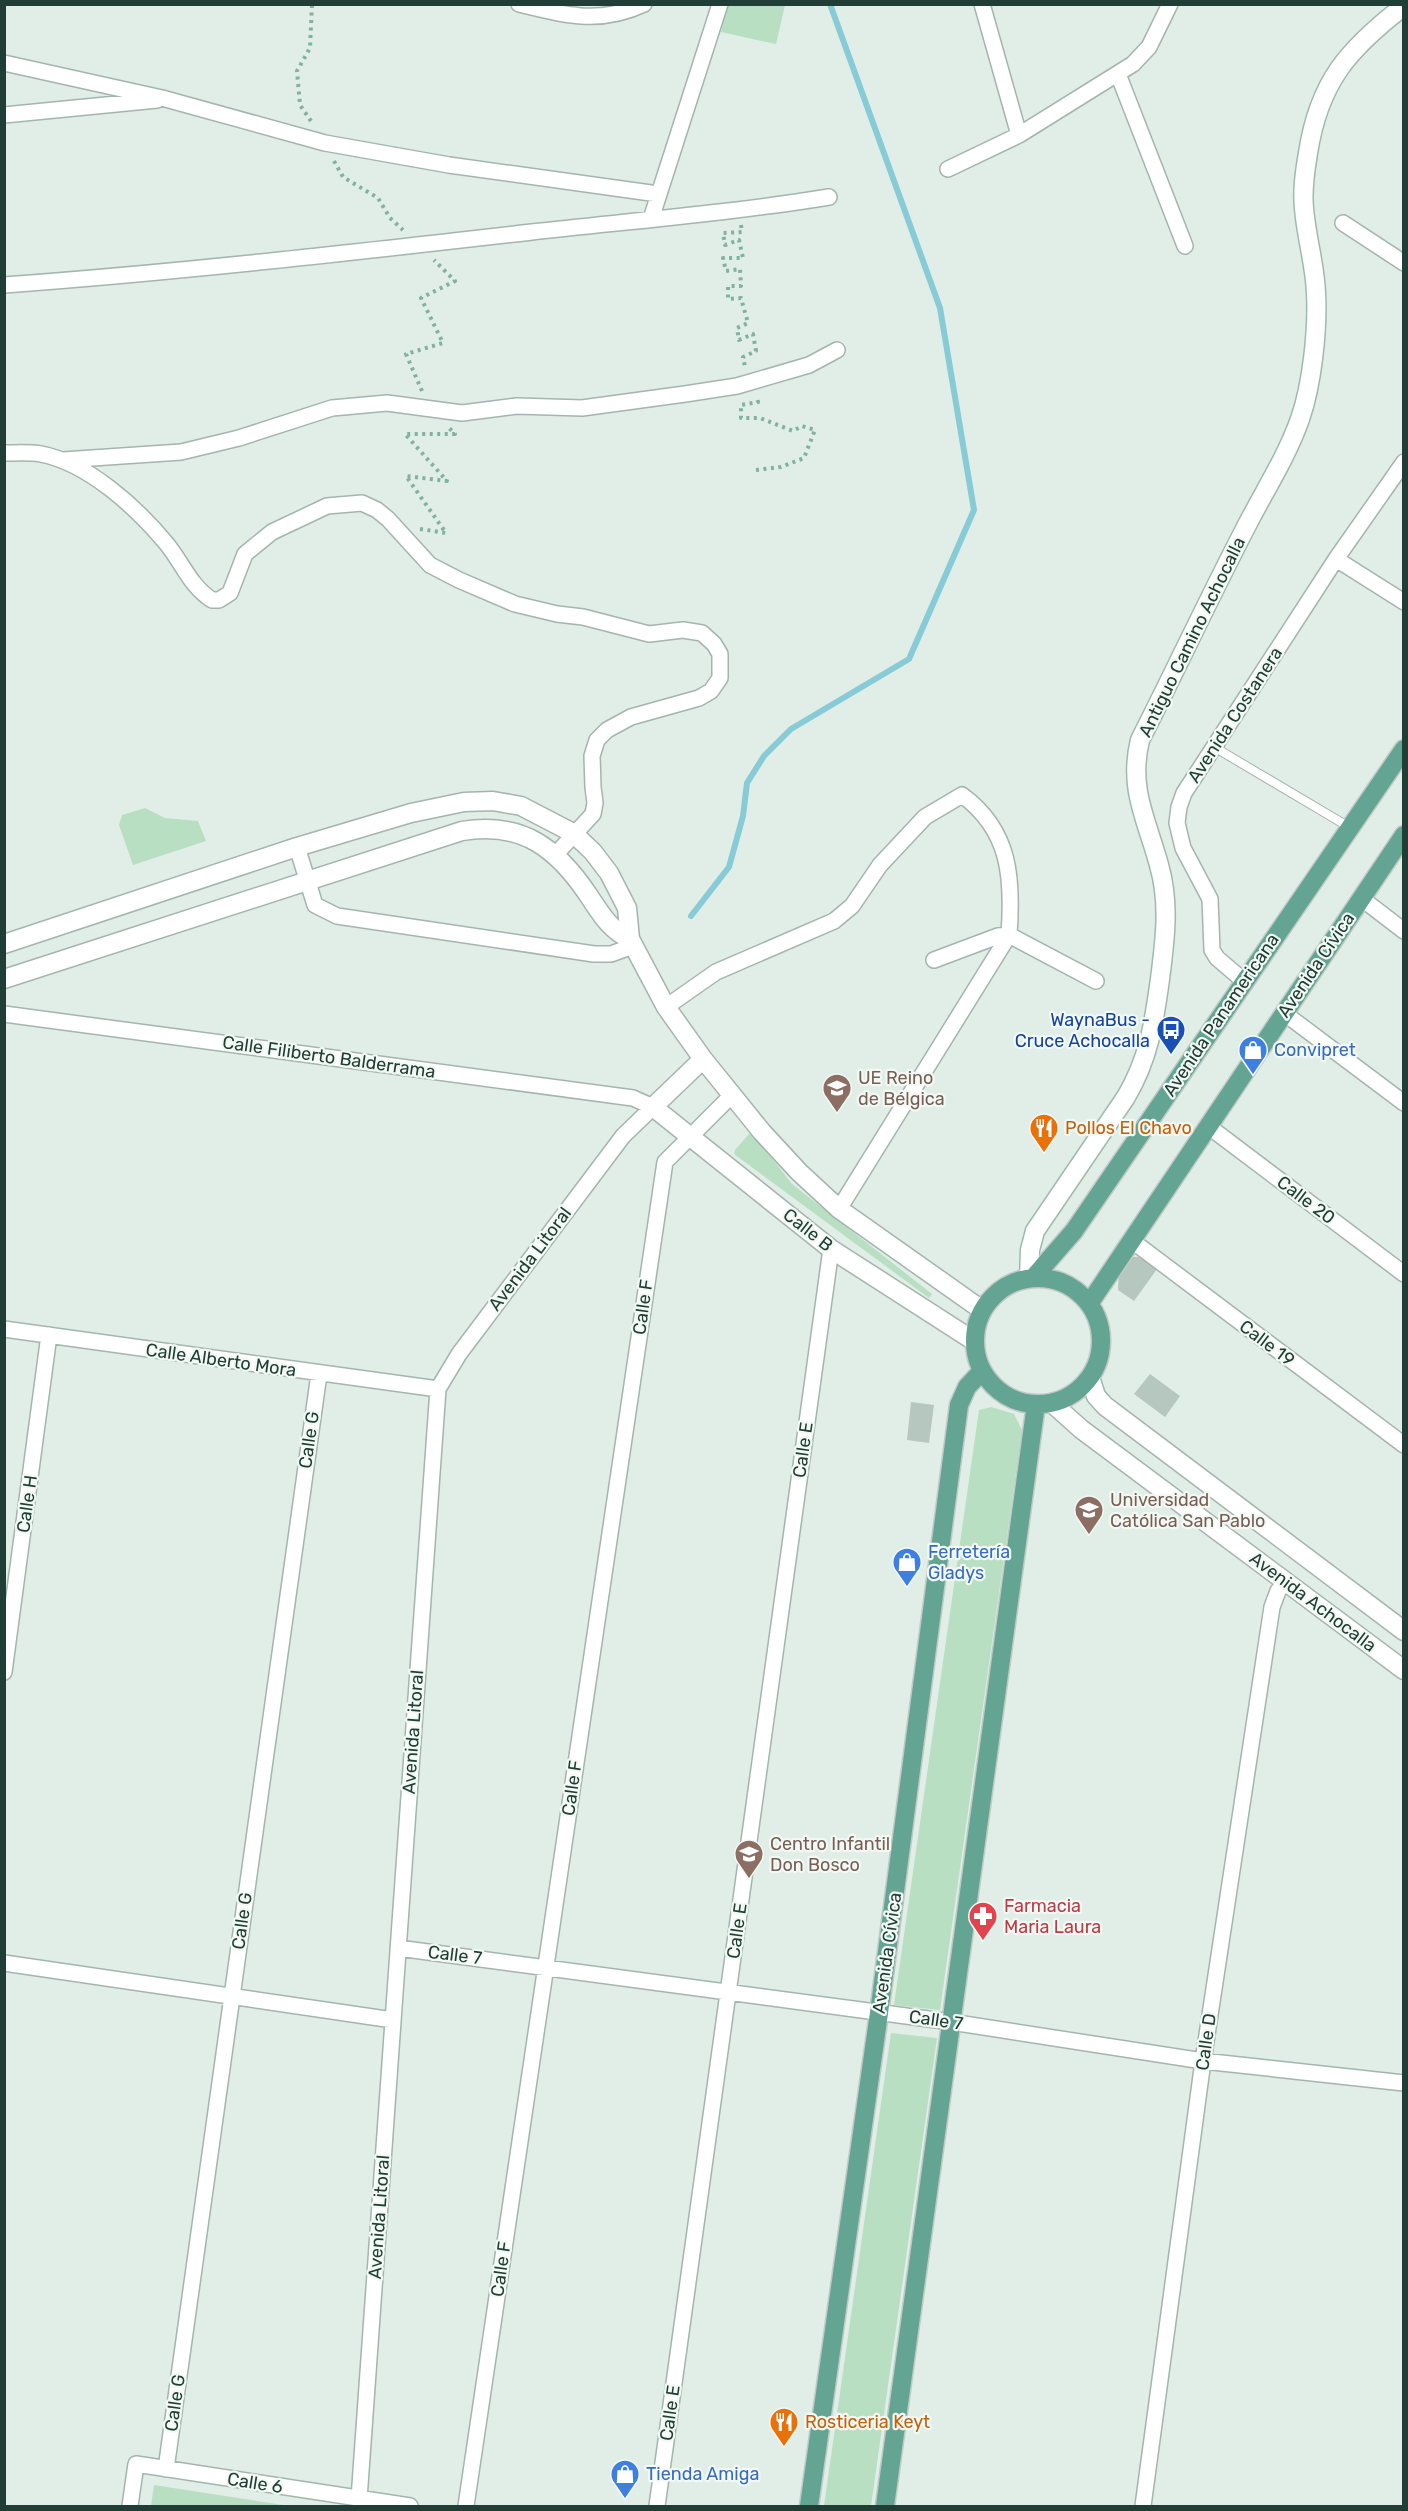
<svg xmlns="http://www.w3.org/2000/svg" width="1408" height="2511" viewBox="0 0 1408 2511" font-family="Rubik,sans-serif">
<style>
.green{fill:#b9dfc2}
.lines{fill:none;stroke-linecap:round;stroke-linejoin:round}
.stream{stroke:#86cbd5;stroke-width:6}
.building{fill:#b6c7c0}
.service-casing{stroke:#a3b5ae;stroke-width:10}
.minor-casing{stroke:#a3b5ae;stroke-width:18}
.tertiary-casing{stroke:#a3b5ae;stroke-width:21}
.secondary-casing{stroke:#9fb9af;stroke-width:21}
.primary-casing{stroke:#c1c9c6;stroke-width:21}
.path{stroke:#80b2a1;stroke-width:4;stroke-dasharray:3 4.5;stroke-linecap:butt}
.service{stroke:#fff;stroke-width:8}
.minor{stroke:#fff;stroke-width:15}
.tertiary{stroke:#fff;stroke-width:18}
.secondary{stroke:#fff;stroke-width:18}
.primary{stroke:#63a592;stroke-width:18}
.labels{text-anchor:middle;stroke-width:4.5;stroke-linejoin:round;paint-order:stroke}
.street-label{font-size:18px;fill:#203e35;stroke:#f2f9f5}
.transit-label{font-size:18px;fill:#164399;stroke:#f2f9f5;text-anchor:end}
.shop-label{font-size:18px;fill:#366cbe;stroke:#f2f9f5;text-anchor:start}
.education-label{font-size:18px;fill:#785e54;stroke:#f2f9f5;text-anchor:start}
.food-label{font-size:18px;fill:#c56008;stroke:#f2f9f5;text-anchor:start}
.health-label{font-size:18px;fill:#be3a42;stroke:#f2f9f5;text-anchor:start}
</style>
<rect width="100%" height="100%" fill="#e1ede7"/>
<!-- green -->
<path class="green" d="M727,5H785L776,44L721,32Z
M145,808L165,818L198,821L206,841L133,865L119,825L122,815Z
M749,1134H753L792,1184L932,1294L929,1298L734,1154L735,1150Z
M991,1407L1014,1414L1022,1430L940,2010L894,2005L979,1410Z
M891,2033L937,2038L871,2506H824Z
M154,2485L290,2506H151Z"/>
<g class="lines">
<!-- stream -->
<path class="stream" d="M691,916L729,867L743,816L747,783L764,756L791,729L909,659L974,510L940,308L830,4"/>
</g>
<!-- building -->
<path class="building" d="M1133,1257H1139L1157,1269L1134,1301L1118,1290L1119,1273Z
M1150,1374L1180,1396L1165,1417L1134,1394Z
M911,1402L934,1405L929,1443L907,1440Z"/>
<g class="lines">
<!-- service casing -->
<g class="service-casing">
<path id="service" d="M1214,747L1349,827"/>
</g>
<!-- minor casing -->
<g class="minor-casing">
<path id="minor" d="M519,4C565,15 599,25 644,4
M982,4L1019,135
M4,63L162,98L325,143L449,165L658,194
M1118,74L1185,246
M4,115L157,100
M948,169L1019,135L1133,64L1149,47L1170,4
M651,219L720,4
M1343,223L1404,263
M4,285C181,272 357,252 532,232C631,221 731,213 829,197
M4,453C16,453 30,452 41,454C88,463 136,507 166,543C182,562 190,586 212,600H219L230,593L245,554L272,532L327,506L362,503L377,510L388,519L430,565L459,580L515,604L557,614L583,617L649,634L683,630L702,633L714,644L720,654V678L711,691L699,698L631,717L607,730L597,740L592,756L593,787L595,803L593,814L556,854
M63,460L181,452L239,438L332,408L387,403L462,413L517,406L582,408L685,394L737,386L809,365L837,350
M1336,559L1404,602
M297,847L315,905L337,916L594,954H611L633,946
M1361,898L1404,931
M934,960L998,936L1009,935L1096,981
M1245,982L1217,958L1212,950L1210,899L1183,848L1177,823L1179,807L1184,793L1214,747L1336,559L1404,462
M666,1007L716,972L834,921L852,906L880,865L925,817L962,795C1011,831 1013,879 1009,935L839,1209
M1284,1013L1404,1103
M4,1014L633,1098L653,1107L623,1136L459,1354L438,1389L359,2499
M1208,1126L1404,1274
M1131,1240L1404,1445
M4,1329L438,1389
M4,1672L49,1335
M398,1948L951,2022L1203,2061L1404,2083
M4,1963L393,2020
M166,2469L319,1374
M130,2506L136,2464L410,2506
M466,2506L665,1162L731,1096
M657,2506L831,1249
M1143,2506L1203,2061L1272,1607L1278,1591L1286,1581"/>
</g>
<!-- tertiary casing -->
<g class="tertiary-casing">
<path id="tertiary" d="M4,944L297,847L411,813L464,802L493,801L521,806L573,833L593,852L609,873L627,908L630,939L666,1007L703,1059L762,1132L799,1172L839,1209L982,1310
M4,979L462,831C522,821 557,848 589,896C601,914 610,930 630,939
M703,1059L653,1107L831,1249L974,1341
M1090,1377L1096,1396L1105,1406L1404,1631
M1052,1403L1081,1429L1404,1670"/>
</g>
<!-- secondary casing -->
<g class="secondary-casing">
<path id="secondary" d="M1029,1278L1030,1250L1035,1231L1126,1097C1149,1058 1154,1023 1160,979C1165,940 1170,903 1159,865C1147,820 1128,789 1140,740C1176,669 1210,596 1247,525C1265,490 1287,456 1300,419C1312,385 1318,329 1316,293C1315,264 1306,236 1304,208C1302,190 1305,171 1308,153C1319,82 1348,49 1404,6"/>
</g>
<!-- primary casing -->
<g class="primary-casing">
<path id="primary" d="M1034,1277L1074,1231L1404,749
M975 1341a63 63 0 1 1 126 0a63 63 0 1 1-126 0Z
M1089,1304L1404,835
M809,2506L879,2013L959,1405L967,1387L982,1371
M885,2506L1036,1404"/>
</g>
<!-- path -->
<path class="path" d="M311,121L300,105L297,71L310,48L312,4
M334,161L343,177L378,198L390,218L403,230
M741,225L742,232L723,233L725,245L739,240L743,258H723L726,271L740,269L741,286H728V299L741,298L748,323L737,328L739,340L753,334L756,351L743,357L745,367
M422,391L406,354L443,343L421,298L455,281L434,260
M756,470L781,467L804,458L815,430L802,426L793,431L760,418H741V405L758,402L757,397
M420,529L446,533L406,476L447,481L405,434H455L449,428"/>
<!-- service -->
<use href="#service" class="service"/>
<!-- minor -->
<use href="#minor" class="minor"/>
<!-- tertiary -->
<use href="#tertiary" class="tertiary"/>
<!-- secondary -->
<use href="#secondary" class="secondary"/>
<!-- primary -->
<use href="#primary" class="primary"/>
</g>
<!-- icons -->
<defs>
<g id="bus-pin" transform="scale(1.5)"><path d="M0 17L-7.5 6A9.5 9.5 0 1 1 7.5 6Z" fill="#1a4fb4" stroke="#f2f9f5"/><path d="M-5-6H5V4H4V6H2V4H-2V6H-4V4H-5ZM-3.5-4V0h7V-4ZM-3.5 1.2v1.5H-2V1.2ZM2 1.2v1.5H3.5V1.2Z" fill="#fff"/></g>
<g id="shop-pin" transform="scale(1.5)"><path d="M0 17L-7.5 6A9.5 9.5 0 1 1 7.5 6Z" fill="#3f7fe0" stroke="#f2f9f5"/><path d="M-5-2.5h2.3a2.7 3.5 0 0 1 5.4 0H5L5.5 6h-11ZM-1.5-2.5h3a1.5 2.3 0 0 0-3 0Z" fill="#fff"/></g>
<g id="school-pin" transform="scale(1.5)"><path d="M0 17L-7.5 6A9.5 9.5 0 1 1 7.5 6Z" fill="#8d6e63" stroke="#f2f9f5"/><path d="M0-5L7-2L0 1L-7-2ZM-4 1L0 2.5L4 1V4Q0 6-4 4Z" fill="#fff"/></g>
<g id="restaurant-pin" transform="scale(1.5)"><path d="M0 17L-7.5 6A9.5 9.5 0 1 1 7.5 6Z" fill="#e8710a" stroke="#f2f9f5"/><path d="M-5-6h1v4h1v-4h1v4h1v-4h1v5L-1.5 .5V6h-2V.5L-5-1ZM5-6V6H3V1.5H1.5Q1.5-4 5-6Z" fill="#fff"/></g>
<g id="university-pin" transform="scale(1.5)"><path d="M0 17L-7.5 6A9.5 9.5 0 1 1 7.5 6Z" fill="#8d6e63" stroke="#f2f9f5"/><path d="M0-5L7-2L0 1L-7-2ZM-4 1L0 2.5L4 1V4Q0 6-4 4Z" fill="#fff"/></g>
<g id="pharmacy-pin" transform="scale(1.5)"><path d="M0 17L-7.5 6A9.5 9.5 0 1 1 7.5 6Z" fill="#e0444e" stroke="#f2f9f5"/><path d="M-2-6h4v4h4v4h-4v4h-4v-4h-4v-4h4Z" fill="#fff"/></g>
</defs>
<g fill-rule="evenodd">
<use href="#bus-pin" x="1171" y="1030"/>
<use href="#shop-pin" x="1253" y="1050"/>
<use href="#school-pin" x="837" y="1088"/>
<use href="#restaurant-pin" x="1044" y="1128"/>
<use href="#university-pin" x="1089" y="1510"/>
<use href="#shop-pin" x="907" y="1562"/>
<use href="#school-pin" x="749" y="1854"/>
<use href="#pharmacy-pin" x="983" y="1916"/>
<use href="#restaurant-pin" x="784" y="2422"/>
<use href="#shop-pin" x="625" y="2474"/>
</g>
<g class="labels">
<!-- street labels -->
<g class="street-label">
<text transform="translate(1192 637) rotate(-64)" y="6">Antiguo Camino Achocalla</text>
<text transform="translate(1235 715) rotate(-57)" y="6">Avenida Costanera</text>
<text transform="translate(1316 965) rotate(-56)" y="6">Avenida Cívica</text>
<text transform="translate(1221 1015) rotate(-56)" y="6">Avenida Panamericana</text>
<text transform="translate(329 1057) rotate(8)" y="6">Calle Filiberto Balderrama</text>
<text transform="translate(1306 1200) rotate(37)" y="6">Calle 20</text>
<text transform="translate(808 1230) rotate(38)" y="6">Calle B</text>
<text transform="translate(530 1259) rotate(-53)" y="6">Avenida Litoral</text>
<text transform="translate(643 1307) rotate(-82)" y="6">Calle F</text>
<text transform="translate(1267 1343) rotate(37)" y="6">Calle 19</text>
<text transform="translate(221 1360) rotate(8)" y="6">Calle Alberto Mora</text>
<text transform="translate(309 1440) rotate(-82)" y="6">Calle G</text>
<text transform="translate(803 1450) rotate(-82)" y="6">Calle E</text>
<text transform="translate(27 1504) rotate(-82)" y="6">Calle H</text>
<text transform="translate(1313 1602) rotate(37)" y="6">Avenida Achocalla</text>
<text transform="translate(413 1732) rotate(-86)" y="6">Avenida Litoral</text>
<text transform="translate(572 1788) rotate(-82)" y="6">Calle F</text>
<text transform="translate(242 1921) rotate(-82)" y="6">Calle G</text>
<text transform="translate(737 1931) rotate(-82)" y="6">Calle E</text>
<text transform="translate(887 1953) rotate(-82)" y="6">Avenida Cívica</text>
<text transform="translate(455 1955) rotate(7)" y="6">Calle 7</text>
<text transform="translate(936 2020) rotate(8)" y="6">Calle 7</text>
<text transform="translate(1206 2042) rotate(-82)" y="6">Calle D</text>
<text transform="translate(379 2217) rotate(-86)" y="6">Avenida Litoral</text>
<text transform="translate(501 2269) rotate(-82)" y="6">Calle F</text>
<text transform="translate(175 2403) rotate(-82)" y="6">Calle G</text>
<text transform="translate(670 2413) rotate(-82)" y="6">Calle E</text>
<text transform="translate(255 2483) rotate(9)" y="6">Calle 6</text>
</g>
<!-- transit labels -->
<g class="transit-label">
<text x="1150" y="1026">WaynaBus -<tspan x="1150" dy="21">Cruce Achocalla</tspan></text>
</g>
<!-- shop labels -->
<g class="shop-label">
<text x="1274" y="1056">Convipret</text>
<text x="928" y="1558">Ferretería<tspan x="928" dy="21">Gladys</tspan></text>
<text x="646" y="2480">Tienda Amiga</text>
</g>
<!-- education labels -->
<g class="education-label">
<text x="858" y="1084">UE Reino<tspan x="858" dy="21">de Bélgica</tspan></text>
<text x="1110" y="1506">Universidad<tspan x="1110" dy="21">Católica San Pablo</tspan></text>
<text x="770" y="1850">Centro Infantil<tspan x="770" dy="21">Don Bosco</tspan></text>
</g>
<!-- food labels -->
<g class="food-label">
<text x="1065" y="1134">Pollos El Chavo</text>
<text x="805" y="2428">Rosticeria Keyt</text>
</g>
<!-- health labels -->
<g class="health-label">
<text x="1004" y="1912">Farmacia<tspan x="1004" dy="21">Maria Laura</tspan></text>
</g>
</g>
<!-- border -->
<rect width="1408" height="2511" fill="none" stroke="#203e35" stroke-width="12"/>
</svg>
